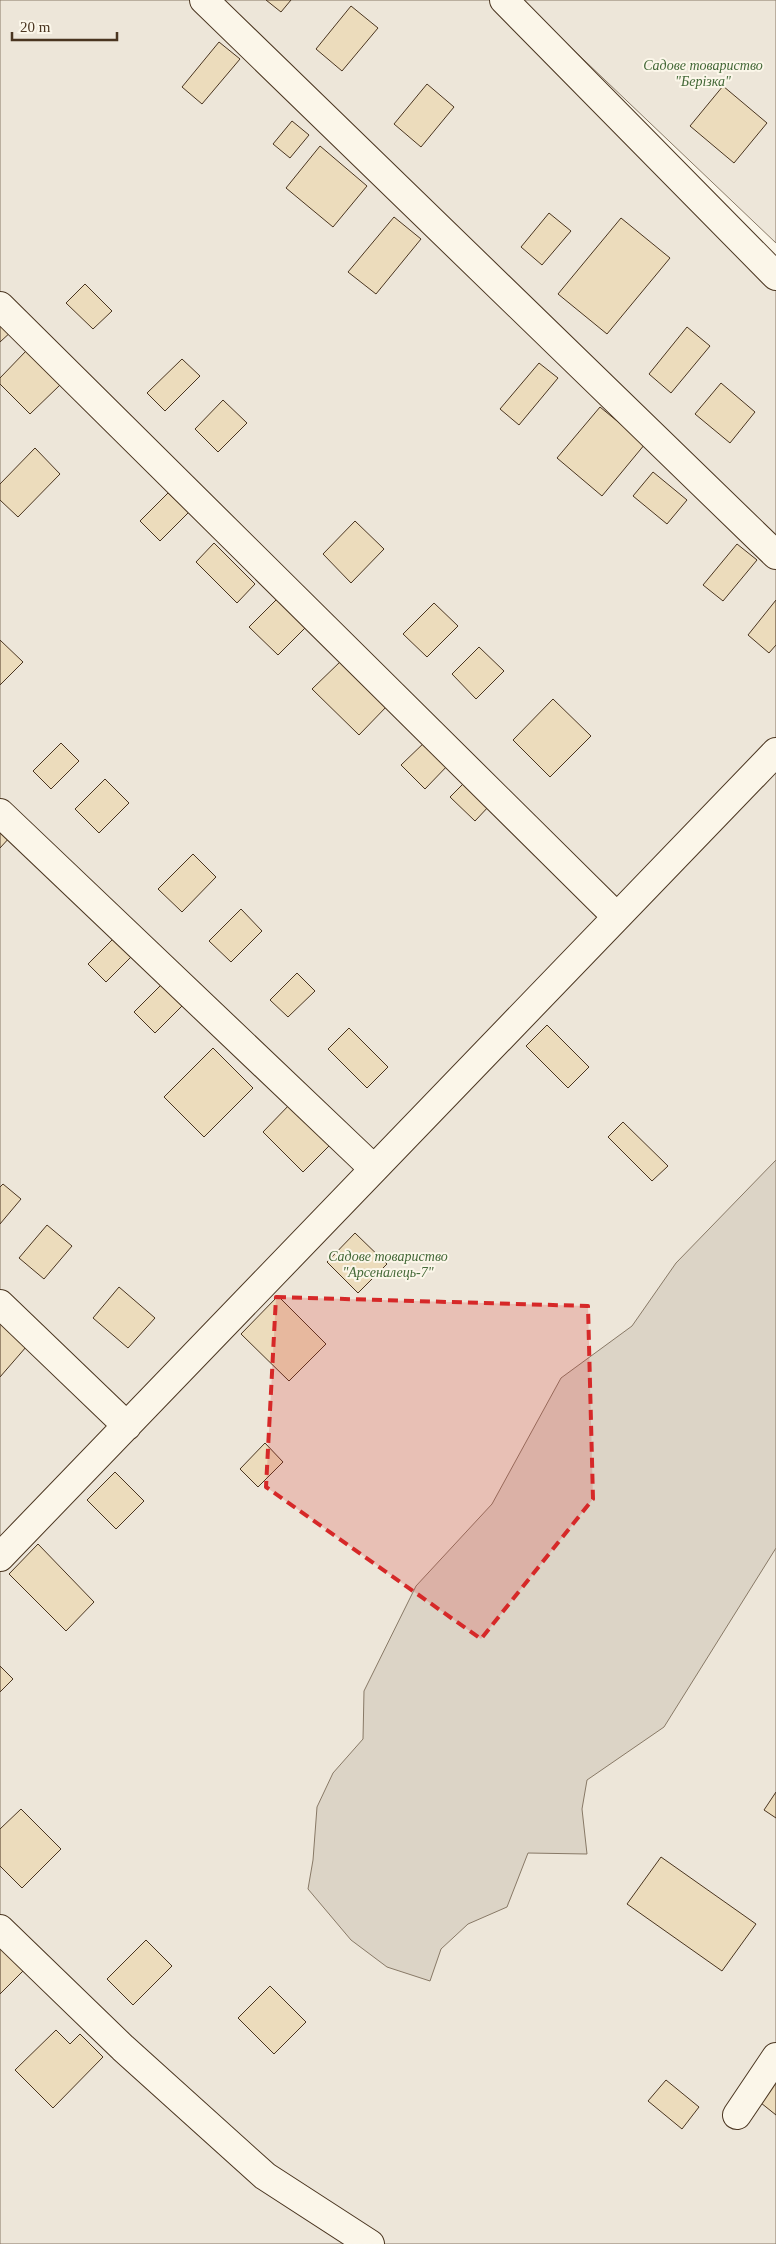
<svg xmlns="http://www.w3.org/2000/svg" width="776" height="2244" viewBox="0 0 776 2244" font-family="Georgia,serif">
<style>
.green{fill:#ede6d9;stroke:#887966}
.water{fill:#dcd4c6;stroke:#887966}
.building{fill:#ecdcbc;stroke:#4a3520}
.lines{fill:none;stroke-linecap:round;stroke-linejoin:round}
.street-casing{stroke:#4a3520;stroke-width:30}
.street{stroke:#fbf6e9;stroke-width:28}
.marked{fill:#d62828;fill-opacity:0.2;stroke:#d62828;stroke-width:4;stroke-dasharray:10 6;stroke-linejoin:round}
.labels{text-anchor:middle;stroke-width:4;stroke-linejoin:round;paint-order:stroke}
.park-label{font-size:14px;font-style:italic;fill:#436837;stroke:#fbf6e9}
</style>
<rect width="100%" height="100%" fill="#fbf6e9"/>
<!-- green -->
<path class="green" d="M0,0H490L776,284V2244H0Z
M521,0H776V243Z"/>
<!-- water -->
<path class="water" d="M776,1160V1548L664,1727L587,1780L582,1809L587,1854L528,1853L507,1907L468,1924L441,1949L430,1981L387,1967L351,1940L308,1889L313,1860L317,1807L333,1773L363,1739L364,1691L416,1586L492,1504L561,1378L632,1326L676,1263Z"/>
<!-- building -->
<path class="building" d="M266,0H291L281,12Z
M351,6L378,28L342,71L316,49Z
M219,42L240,59L202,104L182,87Z
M427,84L454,107L421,147L394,124Z
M723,86L767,123L734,163L690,126Z
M292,121L309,135L290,158L273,144Z
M320,146L367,186L333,227L286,188Z
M549,213L571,231L542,265L521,247Z
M394,217L421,239L376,294L348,272Z
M621,218L670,258L607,334L558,294Z
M85,284L112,311L93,329L66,303Z
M0,317L13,330L0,342Z
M687,327L710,346L671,393L649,374Z
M26,351L60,385L30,414L0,384V378Z
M182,359L200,376L165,411L147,393Z
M539,363L558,378L519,425L500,409Z
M721,383L755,412L730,443L695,414Z
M223,400L247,423L218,452L195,429Z
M600,407L645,444L602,496L557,458Z
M35,448L60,474L18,517L0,500V484Z
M653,472L687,500L667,524L633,496Z
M168,493L189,512L160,541L140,521Z
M355,521L384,549L351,583L323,554Z
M214,543L255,584L237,603L196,562Z
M737,544L757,560L723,601L703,585Z
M278,598L306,627L278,655L249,627Z
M776,600V645L769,653L748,635Z
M434,603L458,626L427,657L403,634Z
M0,640L23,662L0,685Z
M479,647L504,671L476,699L452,674Z
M342,660L388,705L359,735L312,689Z
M553,699L591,736L550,777L513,740Z
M427,740L450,763L425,789L401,765Z
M61,743L79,761L51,789L33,771Z
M105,779L129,803L99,833L75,809Z
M466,781L490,805L475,821L450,797Z
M0,825L11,836L0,848Z
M193,854L216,877L182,912L158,889Z
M241,909L262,931L231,962L209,941Z
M119,933L137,951L106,982L88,964Z
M297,973L315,991L288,1017L270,1000Z
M165,981L186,1002L155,1033L134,1012Z
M547,1025L589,1067L568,1088L526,1046Z
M349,1028L388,1067L367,1088L328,1049Z
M213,1048L253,1088L204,1137L164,1097Z
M292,1102L333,1142L303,1172L263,1132Z
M623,1122L668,1166L652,1181L608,1137Z
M3,1184L21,1199L0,1224V1187Z
M47,1225L72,1246L44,1279L19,1258Z
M355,1233L387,1264L358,1293L327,1262Z
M119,1287L155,1318L128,1348L93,1318Z
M278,1296L326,1344L289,1381L241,1334Z
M0,1311L33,1339L0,1377Z
M265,1443L283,1462L258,1487L240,1469Z
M115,1472L144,1501L116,1529L87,1500Z
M38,1544L94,1602L66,1631L9,1574Z
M0,1666L13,1679L0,1692Z
M776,1792V1818L764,1810Z
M21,1809L61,1849L22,1888L0,1866V1829Z
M661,1857L756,1924L722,1971L627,1904Z
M146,1940L172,1966L133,2005L107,1979Z
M0,1948L23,1971L0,1994Z
M270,1986L306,2022L274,2054L238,2018Z
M56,2030L70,2044L80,2034L103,2057L53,2108L15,2070Z
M776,2075V2115L756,2099Z
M666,2080L699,2107L682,2129L648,2101Z"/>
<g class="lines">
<!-- street casing -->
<g class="street-casing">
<path id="street" d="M204,0L776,555
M504,0L776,276
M0,306L617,917
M0,813L374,1169
M0,1304L127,1426
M0,1557L776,752
M0,1929L123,2048L265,2176L370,2244
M737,2115L776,2057"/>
</g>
<!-- street -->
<use href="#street" class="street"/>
</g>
<!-- marked area -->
<path class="marked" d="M276,1297L588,1306L593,1499L481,1639L266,1487Z"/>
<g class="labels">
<!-- park labels -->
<g class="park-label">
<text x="703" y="70">Садове товариство<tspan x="703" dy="16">"Берізка"</tspan></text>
<text x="388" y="1261">Садове товариство<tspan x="388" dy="16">"Арсеналець-7"</tspan></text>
</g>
</g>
<!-- scale -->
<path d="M12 32v8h105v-8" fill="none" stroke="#4a3520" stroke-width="2.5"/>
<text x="20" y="32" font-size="15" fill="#4a3520" stroke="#fbf6e9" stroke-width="4" paint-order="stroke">20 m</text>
</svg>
